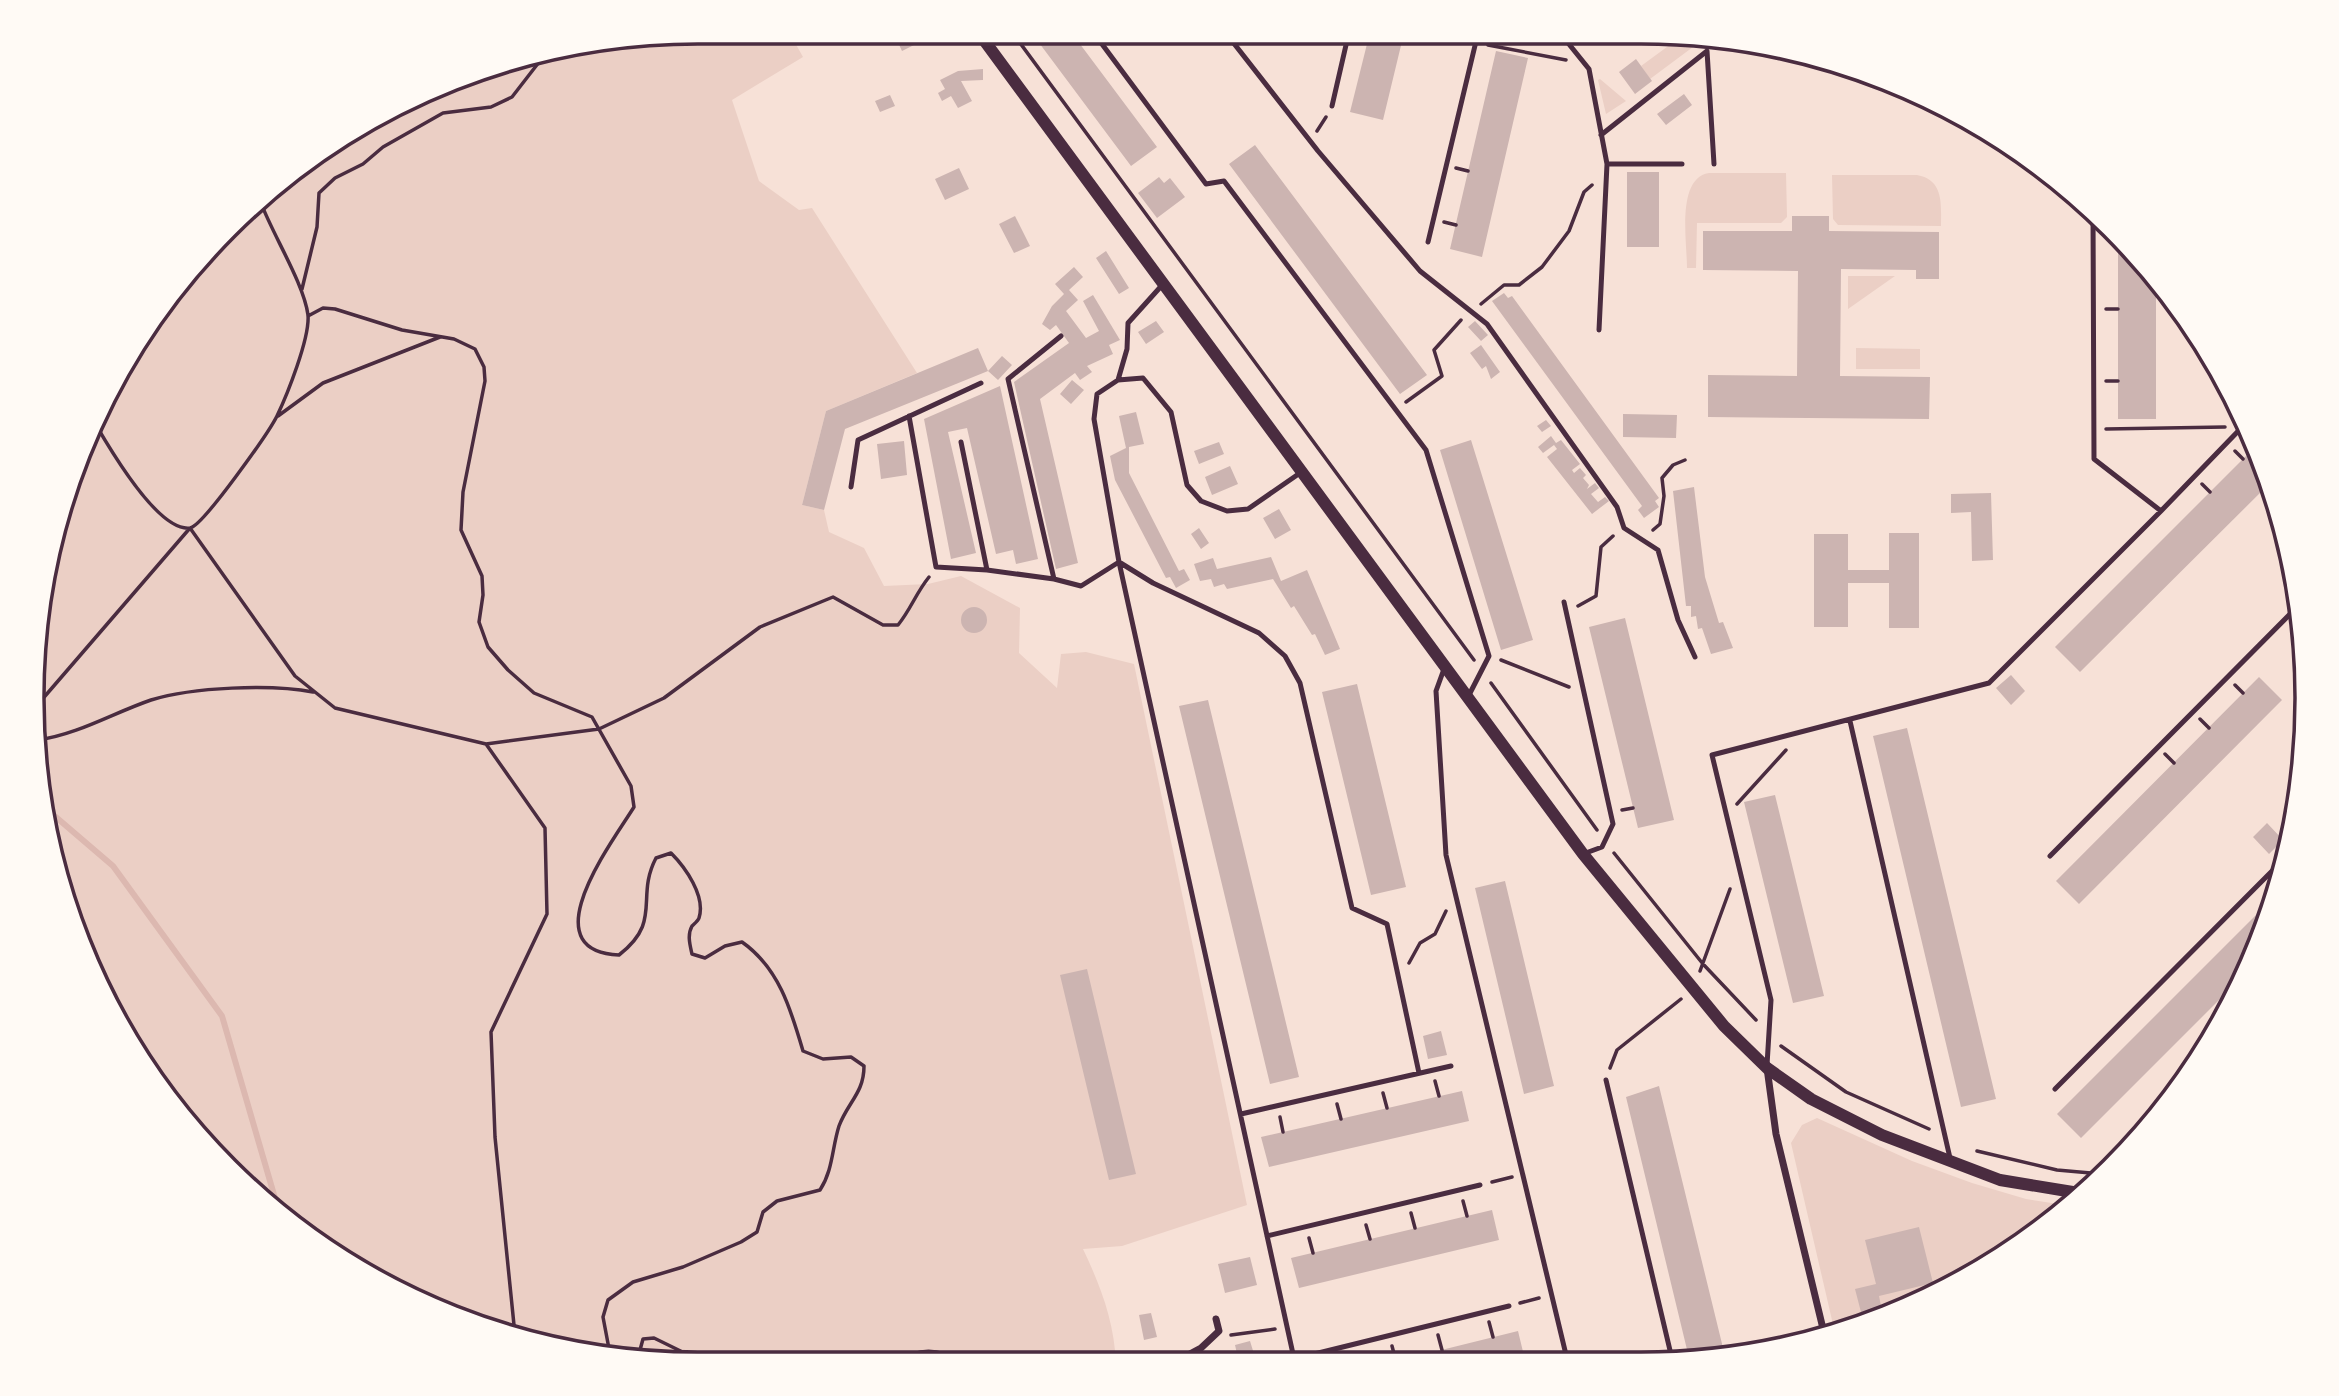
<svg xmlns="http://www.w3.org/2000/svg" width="2339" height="1396" viewBox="0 0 2339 1396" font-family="'IBM Plex Sans',sans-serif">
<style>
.green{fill:#ebcfc5}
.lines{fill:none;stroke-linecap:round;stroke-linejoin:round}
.stream{stroke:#dcb8b0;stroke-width:6}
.building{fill:#ccb4b1}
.path{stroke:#4a2c40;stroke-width:3.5}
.service{stroke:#4a2c40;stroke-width:5}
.minor{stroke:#4a2c40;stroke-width:7}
.tertiary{stroke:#4a2c40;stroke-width:12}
.rim{fill:none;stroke:#4a2c40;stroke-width:3.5}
</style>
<rect width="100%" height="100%" fill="#f7e1d7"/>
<!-- green -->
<path class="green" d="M698,32H789L803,57L732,100L759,181L799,210L812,208L917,373L826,411L802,505L824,510L829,532L864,548L884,586L928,584L961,576L1020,608L1019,653L1057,688L1061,654L1086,652L1134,664L1247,1205L1122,1246L1083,1249C1101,1287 1114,1321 1116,1363H654L483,1329L327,1252L169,1103L67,913L32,698L67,484L144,327L293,169L484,67Z
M1686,33L1697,44L1650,79L1641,66Z
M1600,79L1626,101L1606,114L1598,80Z
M1709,173H1786L1787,217L1781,223H1697L1696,268H1687C1687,242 1676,178 1709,173Z
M1832,175H1917C1944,180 1941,204 1941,226L1838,225L1833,219Z
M1848,276H1895L1848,309Z
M1856,348L1920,349V369H1856Z
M1817,1118L1912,1161L1972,1183L2026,1199L2071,1206L1974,1275L1835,1333L1791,1143L1802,1125Z"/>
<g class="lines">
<!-- stream -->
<path class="stream" d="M50,812L113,866L222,1016L277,1205"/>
</g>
<!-- building -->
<path class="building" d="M893,32H920L924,40L902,51Z
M1031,32H1071L1157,147L1131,166Z
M1370,32L1404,33L1383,120L1350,112Z
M1496,51L1528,58L1482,257L1450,249Z
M1636,59L1652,81L1635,94L1619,72Z
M983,69V80L961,81L972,101L958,108L951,96L942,101L938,93L945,89L940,80L958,71Z
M1684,94L1692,105L1666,125L1657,114Z
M890,95L895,106L880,112L875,101Z
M1255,145L1427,375L1400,394L1229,164Z
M959,168L969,189L945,200L935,179Z
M1627,172H1659V247H1627Z
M1159,177L1164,183L1170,178L1185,197L1157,218L1138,193Z
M1015,216L1030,246L1014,253L999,224Z
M1792,216H1829V231L1939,232V279H1916V270L1841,269L1840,376L1930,377L1929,419L1708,417V375L1797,376L1798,271L1703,270V231H1792Z
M2118,233L2156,280V419H2118Z
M1106,251L1129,288L1119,294L1096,258Z
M1074,267L1083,277L1069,290L1078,300L1066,311L1086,338L1099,331L1083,301L1093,295L1120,340L1109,345L1113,354L1087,366L1092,372L1080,380L1075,373L1040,399L1078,563L1056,569L1014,382L1069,343L1056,325L1050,330L1042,324L1052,306L1064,294L1055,284Z
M1504,293L1508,298L1512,296L1659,498L1655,501L1659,507L1644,518L1638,510L1642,506L1492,301Z
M1156,321L1164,332L1146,344L1138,332Z
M1475,321L1488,335L1481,341L1468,327Z
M1481,345L1500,372L1491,379L1486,366L1482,369L1470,353Z
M978,348L988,371L845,429L824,510L802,505L826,411Z
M1002,356L1012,365L998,380L988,371Z
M1072,380L1084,390L1071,404L1060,394Z
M1000,386L1038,559L1016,564L1013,550L996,554L967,428L948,432L976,553L951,559L924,419Z
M1136,412L1144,444L1129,447V473L1179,571L1184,569L1190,580L1176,588L1170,577L1166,578L1115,480L1110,456L1126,448L1119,416Z
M1623,414L1677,415L1676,438L1623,437Z
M1546,420L1551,426L1542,432L1537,426Z
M1551,436L1556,443L1561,440L1580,464L1572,470L1574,473L1580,468L1586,475L1583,478L1589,485L1587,489L1595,483L1599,488L1591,494L1598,502L1605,497L1609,501L1592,514L1547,457L1557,449L1554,445L1543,453L1538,447Z
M1471,440L1533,640L1501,650L1440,450Z
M904,441L907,475L881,479L877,444Z
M1219,442L1224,454L1199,464L1194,451Z
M2257,445L2269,484L2080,672L2055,647Z
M1230,466L1238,484L1212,495L1205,477Z
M1694,487L1705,577L1719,623L1723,622L1733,648L1711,654L1702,628L1698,629L1696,616L1691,617V606H1686L1673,491Z
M1991,493L1993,560L1972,561L1971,512L1951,513V494Z
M1279,509L1291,530L1275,539L1263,518Z
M1199,528L1209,543L1201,549L1191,534Z
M1889,533H1919V628H1889V583H1848V627H1814V534H1848V570H1889Z
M1271,557L1281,581L1307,570L1340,649L1325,655L1315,634L1312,635L1294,606L1291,608L1273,579L1227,589L1224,584L1214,587L1211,579L1200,581L1194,564L1213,558L1217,569Z
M961 620a13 13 0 1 1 26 0a13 13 0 1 1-26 0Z
M1625,618L1674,820L1638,828L1589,627Z
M2011,675L2025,691L2011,705L1996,688Z
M2259,677L2282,700L2079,904L2056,881Z
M1357,684L1406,887L1371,895L1322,692Z
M1208,700L1299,1077L1270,1084L1179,706Z
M1907,728L1996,1099L1961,1107L1873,736Z
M1775,795L1824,996L1793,1003L1744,802Z
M2267,823L2283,840L2269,854L2253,837Z
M1505,881L1554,1086L1524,1094L1475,888Z
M2260,911L2267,918L2257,953L2247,972L2081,1138L2057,1114Z
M1087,969L1136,1174L1109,1180L1060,975Z
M1441,1031L1447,1055L1428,1059L1423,1036Z
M1659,1086L1725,1356L1690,1362L1668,1271L1626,1097Z
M1462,1091L1469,1121L1269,1167L1261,1137Z
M1492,1210L1499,1240L1299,1288L1291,1258Z
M1919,1227L1933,1283L1879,1296L1882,1311L1862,1316L1855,1289L1876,1284L1865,1240Z
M1250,1257L1257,1285L1225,1293L1218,1264Z
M1151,1313L1157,1337L1144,1340L1139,1315Z
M1518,1331L1525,1360L1393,1363V1362Z
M1250,1341L1254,1354L1238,1358L1235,1345Z
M1212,1355L1214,1363H1200L1199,1359Z"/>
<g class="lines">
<!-- path -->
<path class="path" d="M1012,32L1474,660
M1488,45L1566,60
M1317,131L1326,117
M1456,168L1468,171
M1444,222L1456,225
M2106,235H2118
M302,289L317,227L319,193L335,178L363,164L383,147L443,113L491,107L512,97L543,57
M1481,304L1504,285H1519L1542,267L1569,231L1584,192L1592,185
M2106,309H2118
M308,316L323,308L335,309L402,330L454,339L475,349L484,367L485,381L463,492L461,530L482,576L483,595L479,622L488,647L508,670L534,693L592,717L631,786L634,807C613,841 529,951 619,955C663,921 635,898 656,858L671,853C685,867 706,896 699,918C698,921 694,924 692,926C687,935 690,945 692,954L705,958L725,946L742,942C779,968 791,1010 803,1051L823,1059L851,1057L864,1066C864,1093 848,1102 839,1126C832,1148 833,1170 820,1190L777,1201L763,1212L757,1232L741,1242L683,1267L633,1282L608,1300L603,1317L610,1354
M2106,381H2118
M1406,402L1442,376L1434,350L1461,320
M278,416L323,383L440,337
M96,425C110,449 158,532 190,528C203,526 269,432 277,416C287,395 310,338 308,315C304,284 273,235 261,203
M2106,429L2225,427
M2235,451L2243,459
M2202,484L2210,492
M1653,530L1660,524L1664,496L1662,478L1673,465L1685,460
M1578,606L1596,596L1601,547L1613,536
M1501,660L1569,687
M1491,683L1597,830
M2235,685L2243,693
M33,710L190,528L295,676L335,708L486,744L545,828L547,914L491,1032L495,1137L515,1335
M2200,719L2209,728
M38,740C79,734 113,713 151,700C193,687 271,684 313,692
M486,744L599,729L664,698L760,627L833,597L883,625H898C911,609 916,593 929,577
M2165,754L2174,763
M1737,804L1786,750
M1622,810L1633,808
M1614,853L1703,964L1756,1020
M1409,963L1420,943L1435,934L1446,911
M1700,971L1730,889
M1781,1046L1846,1092L1929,1129
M1610,1068L1617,1050L1681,999
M1435,1081L1439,1096
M1383,1093L1387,1108
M1337,1104L1341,1119
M1280,1117L1283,1132
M1977,1151L2057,1170L2102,1174
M1492,1182L1512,1177
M1463,1201L1467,1216
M1411,1213L1415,1228
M1366,1225L1370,1239
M1309,1238L1313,1253
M1520,1303L1539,1298
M1489,1322L1493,1337
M1231,1335L1275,1329
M1438,1335L1442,1350
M1392,1346L1396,1361
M642,1361L640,1350L643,1339L654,1338L705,1363
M848,1363H869
M895,1363C917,1348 938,1346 960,1363"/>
<!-- service -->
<path class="service" d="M1093,32L1206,184L1224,181L1426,450L1489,656L1468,697
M1225,32L1318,151L1420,271L1487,324L1617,507L1624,528L1658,550L1678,620L1695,657
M1560,33L1589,69L1607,164L1599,330
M1332,106L1349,32
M1601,135L1707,51L1714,164
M1607,164H1682
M2093,211L2094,459L2161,511L2246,423
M1428,242L1478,33
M1061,336L1008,379L1054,579L1081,586L1119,562L1094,419L1097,394L1118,380L1143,378L1171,412L1187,485L1201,501L1227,511L1248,509L1300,473
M1118,380L1127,349L1128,323L1164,283
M909,416L936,567L987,570
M961,442L987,570L1054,579
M851,487L858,440L981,383
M1119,562L1295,1363
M1119,562L1153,583L1259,633L1285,656L1300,683L1352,908L1387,924L1419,1073
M1564,602L1613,824L1602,847L1583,854
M1444,669L1436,691L1446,855L1568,1363
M1850,721L1950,1158
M2050,856L2298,606
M1767,1065L1771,1000L1712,755L1989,683L2161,511
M1606,1080L1673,1363
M2055,1089L2286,857
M1241,1114L1451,1066
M1267,1236L1480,1185
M1294,1359L1509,1306"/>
<!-- minor -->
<path class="minor" d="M1767,1068L1776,1134L1825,1337
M1173,1363L1201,1348L1219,1331L1216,1319"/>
<!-- tertiary -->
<path class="tertiary" d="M978,32L1583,854L1724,1026L1767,1068L1811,1099L1882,1135L2000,1180L2085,1194"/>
</g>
<!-- crop -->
<path d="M0 0H2339V1396H0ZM698 44H1641A654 654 0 0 1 2295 698V698A654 654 0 0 1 1641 1352H698A654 654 0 0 1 44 698V698A654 654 0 0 1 698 44Z" fill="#fffaf5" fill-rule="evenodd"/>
<path class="rim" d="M698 44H1641A654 654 0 0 1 2295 698V698A654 654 0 0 1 1641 1352H698A654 654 0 0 1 44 698V698A654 654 0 0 1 698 44Z"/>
</svg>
